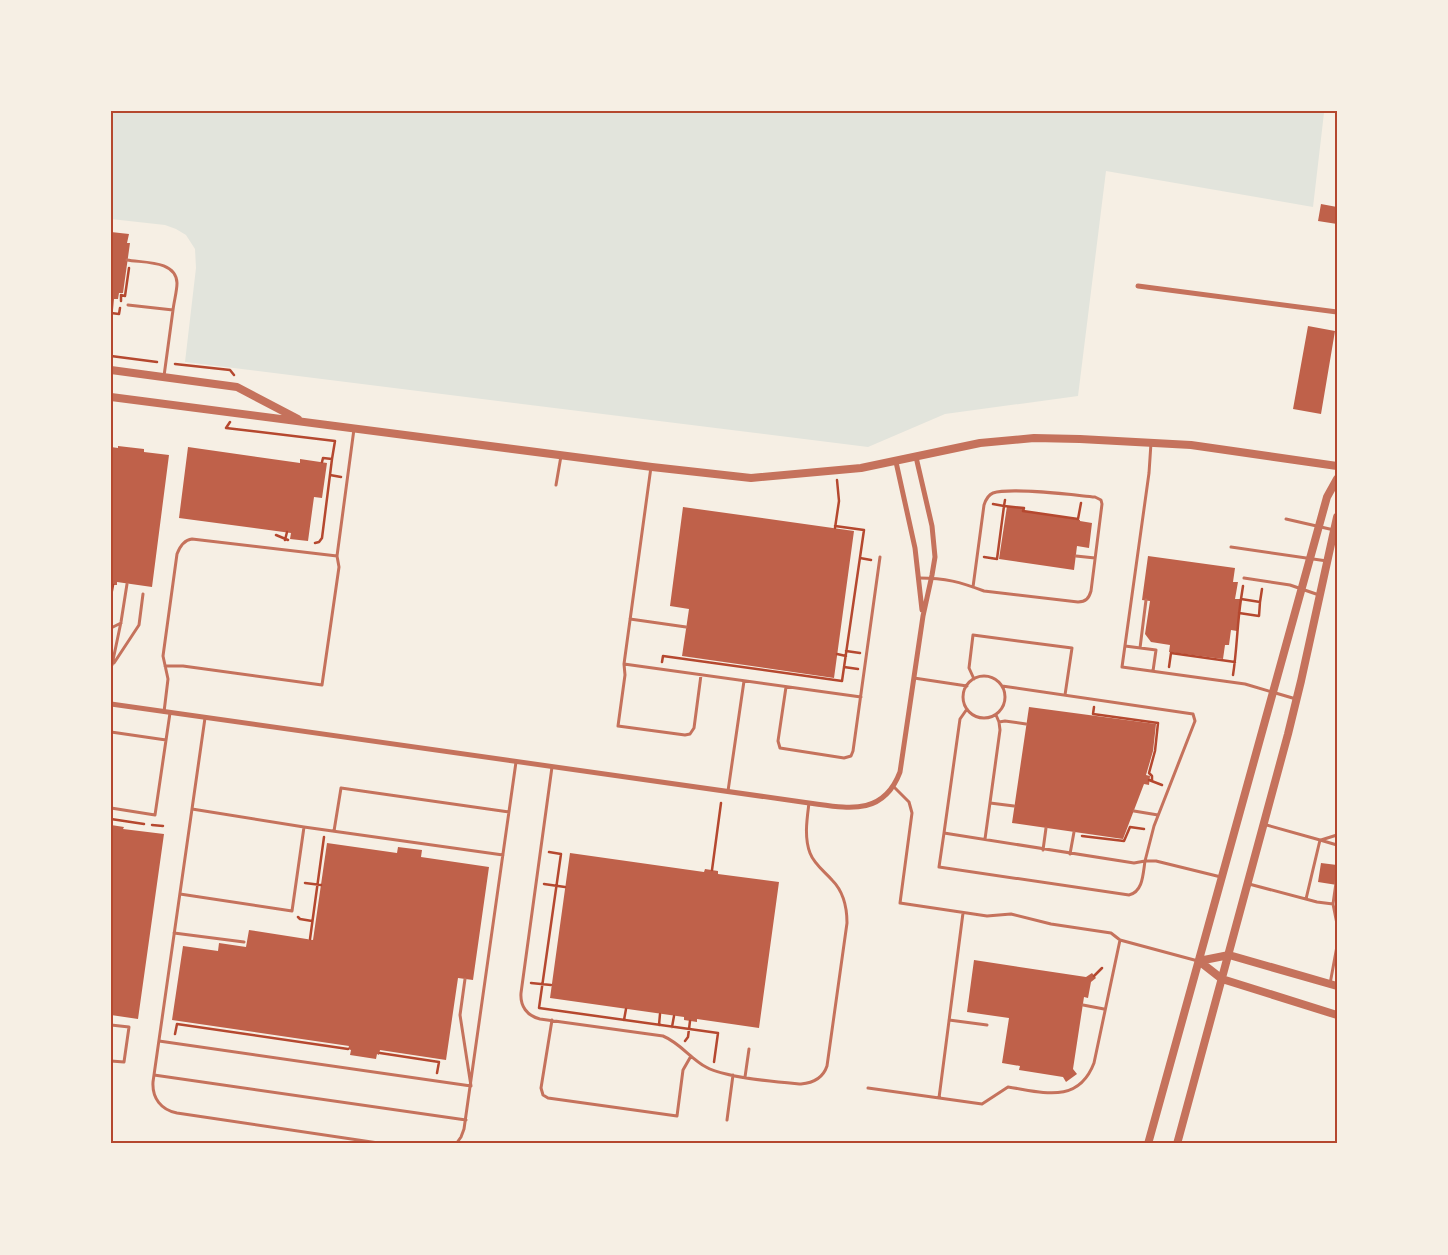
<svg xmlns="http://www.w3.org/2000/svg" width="1448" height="1255" viewBox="0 0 1448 1255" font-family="'Noto Sans',sans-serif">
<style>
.green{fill:#e2e4dc}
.building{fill:#bf614a}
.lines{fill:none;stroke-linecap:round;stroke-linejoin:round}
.path{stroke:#b5482f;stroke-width:2.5}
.service{stroke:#c5725c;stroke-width:3}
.minor{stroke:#c5725c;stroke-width:5}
.tertiary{stroke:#c5725c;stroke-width:8}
.neatline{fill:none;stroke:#b5482f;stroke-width:2}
</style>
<rect width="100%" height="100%" fill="#f6efe4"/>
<!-- green -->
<path class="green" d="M111,111H1316L1324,113L1313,207L1106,171L1078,396L945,414L868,447L185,362L196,268L195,249L186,235L176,229L165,225L111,219Z"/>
<!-- building -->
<path class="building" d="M1321,204L1337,207V224L1318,221Z
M111,232L129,234L127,243H130L123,293H119L118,299H114L113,310H111Z
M1308,326L1335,331L1321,414L1293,409Z
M118,446L144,449V452L169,455L152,587L117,582V585H111V447L118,448Z
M188,447L300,463V459L327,463L322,498L314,497L308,541L290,539L291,533L179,518Z
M1007,506L1024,508L1023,511L1080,520V521L1092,523L1089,548L1077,546L1074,570L999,559Z
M683,507L854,531L834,678L682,656L689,609L670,606Z
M1148,556L1235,568L1233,582H1238L1235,599H1241L1237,631L1231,630L1229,645H1225L1223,659L1169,652L1170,645L1151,642L1145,634L1150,601L1142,600Z
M1029,707L1156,724L1153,751L1146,775L1150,776L1149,785L1144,784L1123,839L1012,823Z
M111,825L124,827L123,829L164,834L138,1019L111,1015Z
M327,843L397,853L398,847L422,850L421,857L489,867L473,980L458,978L446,1060L380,1050L379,1055L377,1054L376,1059L350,1055L351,1050L348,1049L349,1046L172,1020L183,946L218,951L219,943L246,947L249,930L313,940Z
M570,853L704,872L705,869L718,871V874L779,882L759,1028L697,1019V1022L684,1020V1017L550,998Z
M1321,863L1337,865V885L1318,882Z
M974,960L1086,977L1092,973L1096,978L1091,982L1088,998L1084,997L1073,1069L1077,1074L1066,1082L1063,1077L1019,1070L1020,1066L1002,1063L1009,1018L967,1012Z"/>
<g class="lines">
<!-- path -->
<path class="path" d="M121,301V295L125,296L129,268
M111,313L119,314L120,308
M111,356L157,362
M175,364L230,370L234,375
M230,422L226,428L335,441L332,459L323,458L322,462
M330,475L341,477
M993,504L1004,506L1005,500
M835,528L839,501L837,480
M276,535L288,540
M285,540L287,532
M315,543L319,542L322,538L332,459
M984,557L997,559L1004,506L1024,508L1023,511L1078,519L1081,503
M860,558L871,560
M111,596L113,585
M1241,599L1243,586
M1260,602L1262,589
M846,651L860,653
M837,654L846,656
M662,662L663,656L842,681L864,530L835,526
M844,667L858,669
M1169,667L1171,653L1235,662
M1233,675C1237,650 1237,625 1241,599L1260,602L1259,616L1239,613
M1094,707L1093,714L1158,723L1155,751L1149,773L1152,776V781
M1149,780L1162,785
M111,819L144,824
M152,825L163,826
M1082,836L1124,841L1130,827L1144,829
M549,852L561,854L539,1008L718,1033L714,1062
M712,870L721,803
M305,883L321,885
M544,884L565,887
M298,917L300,919L312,921
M310,939L324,837
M1094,976L1102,968
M531,983L551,985
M624,1020L626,1009
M659,1025L660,1014
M672,1027L674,1016
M175,1034L177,1024L348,1049
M685,1041L688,1037L690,1021
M380,1053L439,1062L437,1073"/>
<!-- service -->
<path class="service" d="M127,260C143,263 176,260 177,283C177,291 174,301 173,310
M128,305L173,310L164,376
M1151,443L1149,473L1122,667L1245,684L1296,699
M651,467L624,664L861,697
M556,485L561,456
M1286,519L1334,530
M1231,547L1327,561
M1076,556L1095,558
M919,578C946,578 960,582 984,591L1078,602C1086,602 1089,598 1091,591L1102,504L1101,500L1095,497C1073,495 1011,487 993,493C988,495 986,499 984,505L973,587
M1244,578L1290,585L1319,595
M630,619L686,627
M111,628L121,623
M1125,646L1156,650L1153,671
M1140,648L1146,600
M114,663L139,625L143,594
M624,664L625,675L618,726L685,735L690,734L694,728L701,675
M112,665L121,622L127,584
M165,666H183L322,685L339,567L337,556
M963 697a21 21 0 1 1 42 0a21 21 0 1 1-42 0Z
M914,678L967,686
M974,679L969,668L973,635L1072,648L1065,695
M1002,686L1193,714L1195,721L1154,826L1145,861H1156L1221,877
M786,687L778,741L780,748L844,758L851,756L853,751L880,557
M164,712L168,679L163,656L177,554C180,546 184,540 192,539L337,556L354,429
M205,718L153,1082C152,1098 161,1110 177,1113L385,1144
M999,722L1005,721L1026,724
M111,732L166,740
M552,767L521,993C520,1006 527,1016 540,1019L663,1036C680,1043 691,1059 706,1067C725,1078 778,1082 801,1084C813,1083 823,1078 827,1066L847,923C847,907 843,891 832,880C824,871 814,864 810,853C804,837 807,819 809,803
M893,786L909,802L912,813L900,903L987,916L1011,914L1051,924L1111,933L1120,940
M728,791L744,681
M990,803L1014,806
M111,808L155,815L170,713
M192,809L304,827L503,855
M1134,811L1158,815
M1263,824L1320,840L1306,899
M334,831L341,788L509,812
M944,833L939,867L1129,895C1143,892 1143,874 1145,861L1134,863L944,833L960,719L967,709
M985,839L1000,730L999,722L996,715
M1320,840L1337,845
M1321,840L1337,835
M1043,850L1046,828
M1070,854L1074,832
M1249,884L1317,902L1333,904L1337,924
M180,894L292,911L304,827
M1333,904L1337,876
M174,933L244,942
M1330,984L1337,946
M1083,1005L1104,1009
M552,1020L541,1088L543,1095L548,1098L677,1116L683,1070L691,1056
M949,1020L987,1025
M111,1025L129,1027L124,1062L111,1061
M159,1041L471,1086L460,1015L465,979
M154,1075L466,1120
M745,1077L749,1049
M868,1088L982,1104L1008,1087C1042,1092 1078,1105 1094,1063L1120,940L1198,961
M939,1098L963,913
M727,1120L733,1075
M456,1144L461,1137L464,1129L516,762"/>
<!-- minor -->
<path class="minor" d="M1138,286L1337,312
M896,462L915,548L922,610
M111,704L809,803C847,808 883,817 900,772L923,616L932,575L935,557L932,526L916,457"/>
<!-- tertiary -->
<path class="tertiary" d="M111,370L237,387L298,419
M111,397L652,467L751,478L861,468L980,443L1034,438L1080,439L1191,445L1337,466
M1199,961L1222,979L1337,1015
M1199,961L1229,955L1337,986
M1148,1144L1327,497L1337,479
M1177,1144L1288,734L1301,681L1337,517"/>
</g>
<!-- border -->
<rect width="1448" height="1255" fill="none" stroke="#f6efe4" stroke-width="225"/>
<rect x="112" y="112" width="1224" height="1030" class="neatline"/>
</svg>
